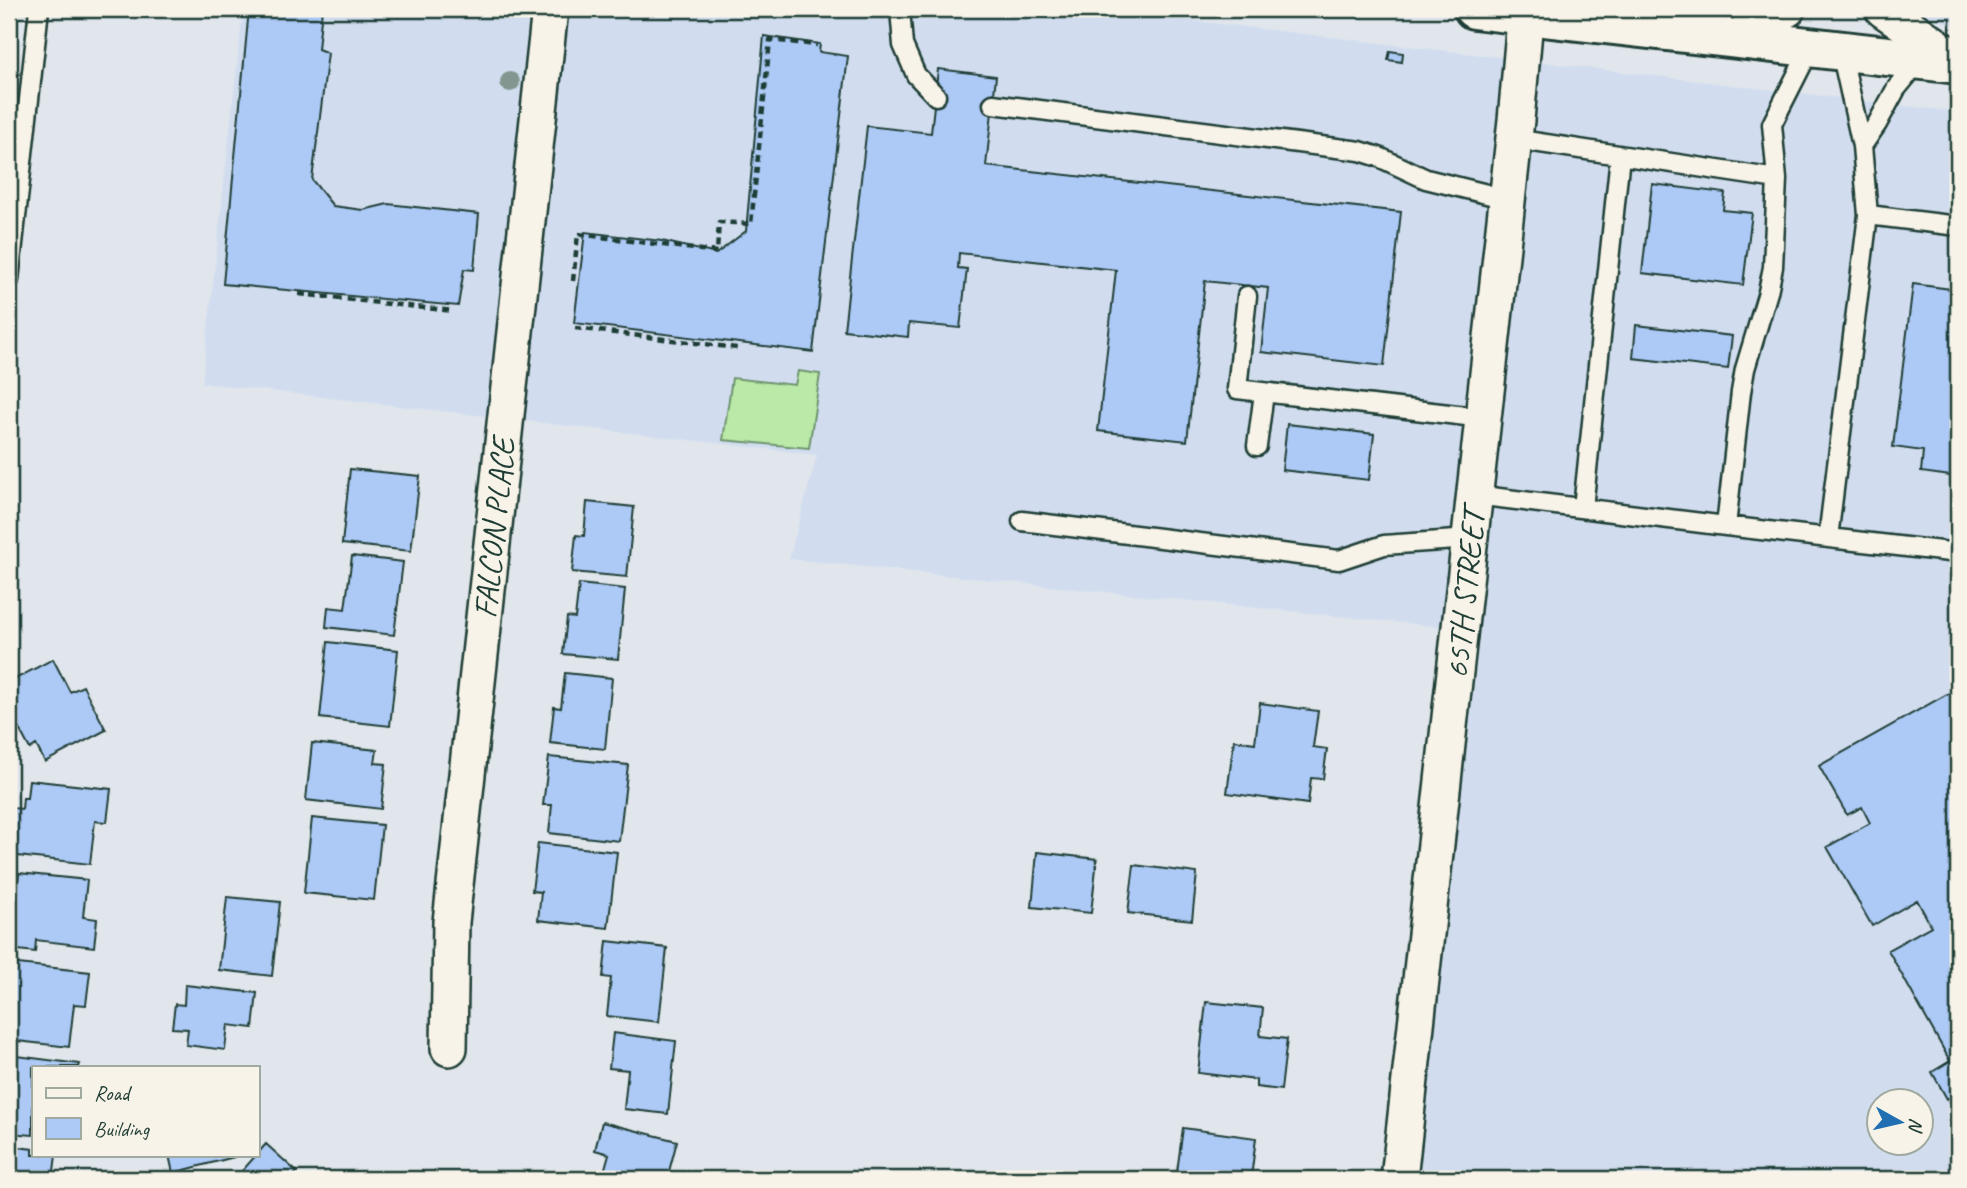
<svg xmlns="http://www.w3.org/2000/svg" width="1967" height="1188" viewBox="0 0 1967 1188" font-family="Caveat,sans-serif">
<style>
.built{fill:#d1ddef;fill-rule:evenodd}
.green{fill:#bbe9a7;stroke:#6d936e;stroke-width:2}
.building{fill:#adc9f6;stroke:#1f3d34;stroke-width:2}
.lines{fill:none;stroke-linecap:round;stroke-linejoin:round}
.lane-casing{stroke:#1f3d34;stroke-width:23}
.street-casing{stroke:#1f3d34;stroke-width:40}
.secondary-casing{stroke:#1f3d34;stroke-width:44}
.path{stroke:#1f3d34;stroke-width:4.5;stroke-dasharray:7 5;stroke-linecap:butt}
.lane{stroke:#f7f3e8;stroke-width:18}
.street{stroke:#f7f3e8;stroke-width:35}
.secondary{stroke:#f7f3e8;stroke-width:38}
.tree{fill:#839790}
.labels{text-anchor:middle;stroke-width:5;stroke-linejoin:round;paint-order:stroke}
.street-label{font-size:33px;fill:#1f3d34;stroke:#f7f3e8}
</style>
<rect width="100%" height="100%" fill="#e1e6ec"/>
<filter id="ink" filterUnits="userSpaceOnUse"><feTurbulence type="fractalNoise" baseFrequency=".0143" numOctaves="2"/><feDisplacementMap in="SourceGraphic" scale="14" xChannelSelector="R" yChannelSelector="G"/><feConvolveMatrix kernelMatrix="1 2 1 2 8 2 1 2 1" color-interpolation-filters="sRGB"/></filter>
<g filter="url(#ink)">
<!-- built -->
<path class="built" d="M243,9H1097L1958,112V1179H1417L1480,631L789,559L817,455L202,383ZM1880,1100H1922V1142H1880Z
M1916,9H1958V24L1945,22L1924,14Z"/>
<!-- green -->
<path class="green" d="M798,371L820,374L809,448L723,440L732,378L795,385Z"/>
<!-- building -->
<path class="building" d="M249,9H322L318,49L328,53L312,180L333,206L363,210L388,204L479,214L474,270L464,269L458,306L223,284Z
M764,36L820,44L819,52L848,56L813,352L574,323L585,232L662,241L716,254L746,231Z
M1390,51L1403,53L1402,62L1388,60Z
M938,69L996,76L986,166L1401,212L1384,366L1261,352L1268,288L1205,281L1187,441L1098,431L1116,270L959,253L958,268L967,269L960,328L909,323L908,337L844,330L867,126L931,133Z
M1652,184L1725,193L1723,210L1752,213L1743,285L1642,273Z
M1913,284L1958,290V477L1921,472L1923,451L1893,447Z
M1636,325L1732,336L1728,369L1633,358Z
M1287,424L1374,434L1369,480L1282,470Z
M350,469L420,476L411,551L342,544Z
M587,502L634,507L627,577L572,572L576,535L584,536Z
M352,556L403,562L394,635L326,627L328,607L345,609Z
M579,584L625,589L618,659L563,654L567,617L575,618Z
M328,642L398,650L390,726L320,718Z
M53,659L70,692L83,686L106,730L45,762L36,745L30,749L16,723L9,727V682Z
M565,673L612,678L605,749L550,743L554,707L561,708Z
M1958,688V1093L1947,1099L1932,1072L1950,1061L1888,950L1931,926L1917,900L1872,926L1827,847L1870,823L1862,807L1847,815L1819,766Z
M1260,703L1318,711L1313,747L1327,749L1323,779L1311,778L1308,804L1227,793L1234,740L1255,743Z
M312,743L377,750L375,763L386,764L381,809L306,800Z
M549,757L628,765L619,841L549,833L552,805H543Z
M29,780L111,789L107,822L95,821L90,864L9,855L13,808L22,809L23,798H27Z
M312,818L382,825L374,900L304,893Z
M538,843L617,852L608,928L538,920L541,892L532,891Z
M1037,852L1097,859L1091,913L1032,907Z
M1134,865L1197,873L1192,920L1128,913Z
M19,873L87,880L83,917L97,919L94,947L36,940L35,952L9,949V901L12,902L13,891H17Z
M227,897L280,902L272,976L219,970Z
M607,941L667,948L659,1022L607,1016L611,978L603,977Z
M9,963L90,972L86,1005L74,1004L69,1047L9,1040Z
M185,985L257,993L253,1028L228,1025L225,1050L186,1045L188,1029L172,1028L175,1004L184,1005Z
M1206,1002L1263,1008L1260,1036L1287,1039L1281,1090L1256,1087V1080L1198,1073Z
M613,1033L676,1041L668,1114L624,1109L628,1070L609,1068Z
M9,1055L80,1064L79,1067H33V1135L9,1133Z
M602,1122L677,1141L667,1179H602L609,1154L595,1150Z
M1183,1128L1256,1138L1251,1178L1256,1179H1176Z
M266,1144L297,1172L290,1179H235Z
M9,1146L33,1149V1155H56L53,1179H9Z
M169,1155H233L234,1157L173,1173Z"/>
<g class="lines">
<!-- lane casing -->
<g class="lane-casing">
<path id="lane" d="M900,9L903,45L916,75L936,96
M1841,51L1862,146L1868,215
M993,104L1360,151L1379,157L1426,179L1507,199
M1514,139L1777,179
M1862,146L1877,124L1896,89L1920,60
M9,280L39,9
M1247,296L1237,389L1483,418
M1257,446L1264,393
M1475,495L1726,526L1741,392L1745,369L1768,292L1773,267L1777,179L1772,124L1811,47
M1583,508L1620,156
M1022,521L1339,560L1384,545L1470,539
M1726,526L1958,553
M1828,538L1868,215L1958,226"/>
</g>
<!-- street casing -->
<g class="street-casing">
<path id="street" d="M1883,9L1958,61
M1733,39L1787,9
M449,1048L451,922L550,9
M1399,1179L1516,120L1526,9"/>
</g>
<!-- secondary casing -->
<g class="secondary-casing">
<path id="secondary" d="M1474,9L1958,64"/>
</g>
<!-- path -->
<path class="path" d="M573,281L578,234L717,252L719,222L751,224L770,40L817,45
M299,294L453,311
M575,328L737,348"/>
<!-- lane -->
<use href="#lane" class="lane"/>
<!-- street -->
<use href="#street" class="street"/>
<!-- secondary -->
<use href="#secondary" class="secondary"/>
</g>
<!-- trees -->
<circle class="tree" cx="510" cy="82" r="10"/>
</g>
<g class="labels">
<!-- street labels -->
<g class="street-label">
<text transform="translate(493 528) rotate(-84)" y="12">FALCON PLACE</text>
<text transform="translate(1464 594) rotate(-84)" y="12">65TH STREET</text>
</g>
</g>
<!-- margin -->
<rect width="1967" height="1188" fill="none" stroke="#f7f3e8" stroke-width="35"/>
<rect x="18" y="18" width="1932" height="1153" fill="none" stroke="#1f3d34" stroke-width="2.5" filter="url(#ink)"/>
<!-- legend -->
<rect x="32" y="1066" width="228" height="91" fill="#f7f3e8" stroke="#a1aaa0" stroke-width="2"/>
<rect x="46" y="1088" width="35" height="10" fill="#f7f3e8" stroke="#a1aaa0" stroke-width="2"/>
<text x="94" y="1100" font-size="21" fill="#1f3d34">Road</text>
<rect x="46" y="1118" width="35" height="21" fill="#adc9f6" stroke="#a1aaa0" stroke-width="2"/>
<text x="94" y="1136" font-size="21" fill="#1f3d34">Building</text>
<!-- north arrow -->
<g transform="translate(1900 1122) rotate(98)"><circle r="33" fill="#f7f3e8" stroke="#a1aaa0" stroke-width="2"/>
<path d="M0-5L12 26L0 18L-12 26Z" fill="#1f6fb2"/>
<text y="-10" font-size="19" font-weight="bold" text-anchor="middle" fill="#1f3d34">N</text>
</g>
</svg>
